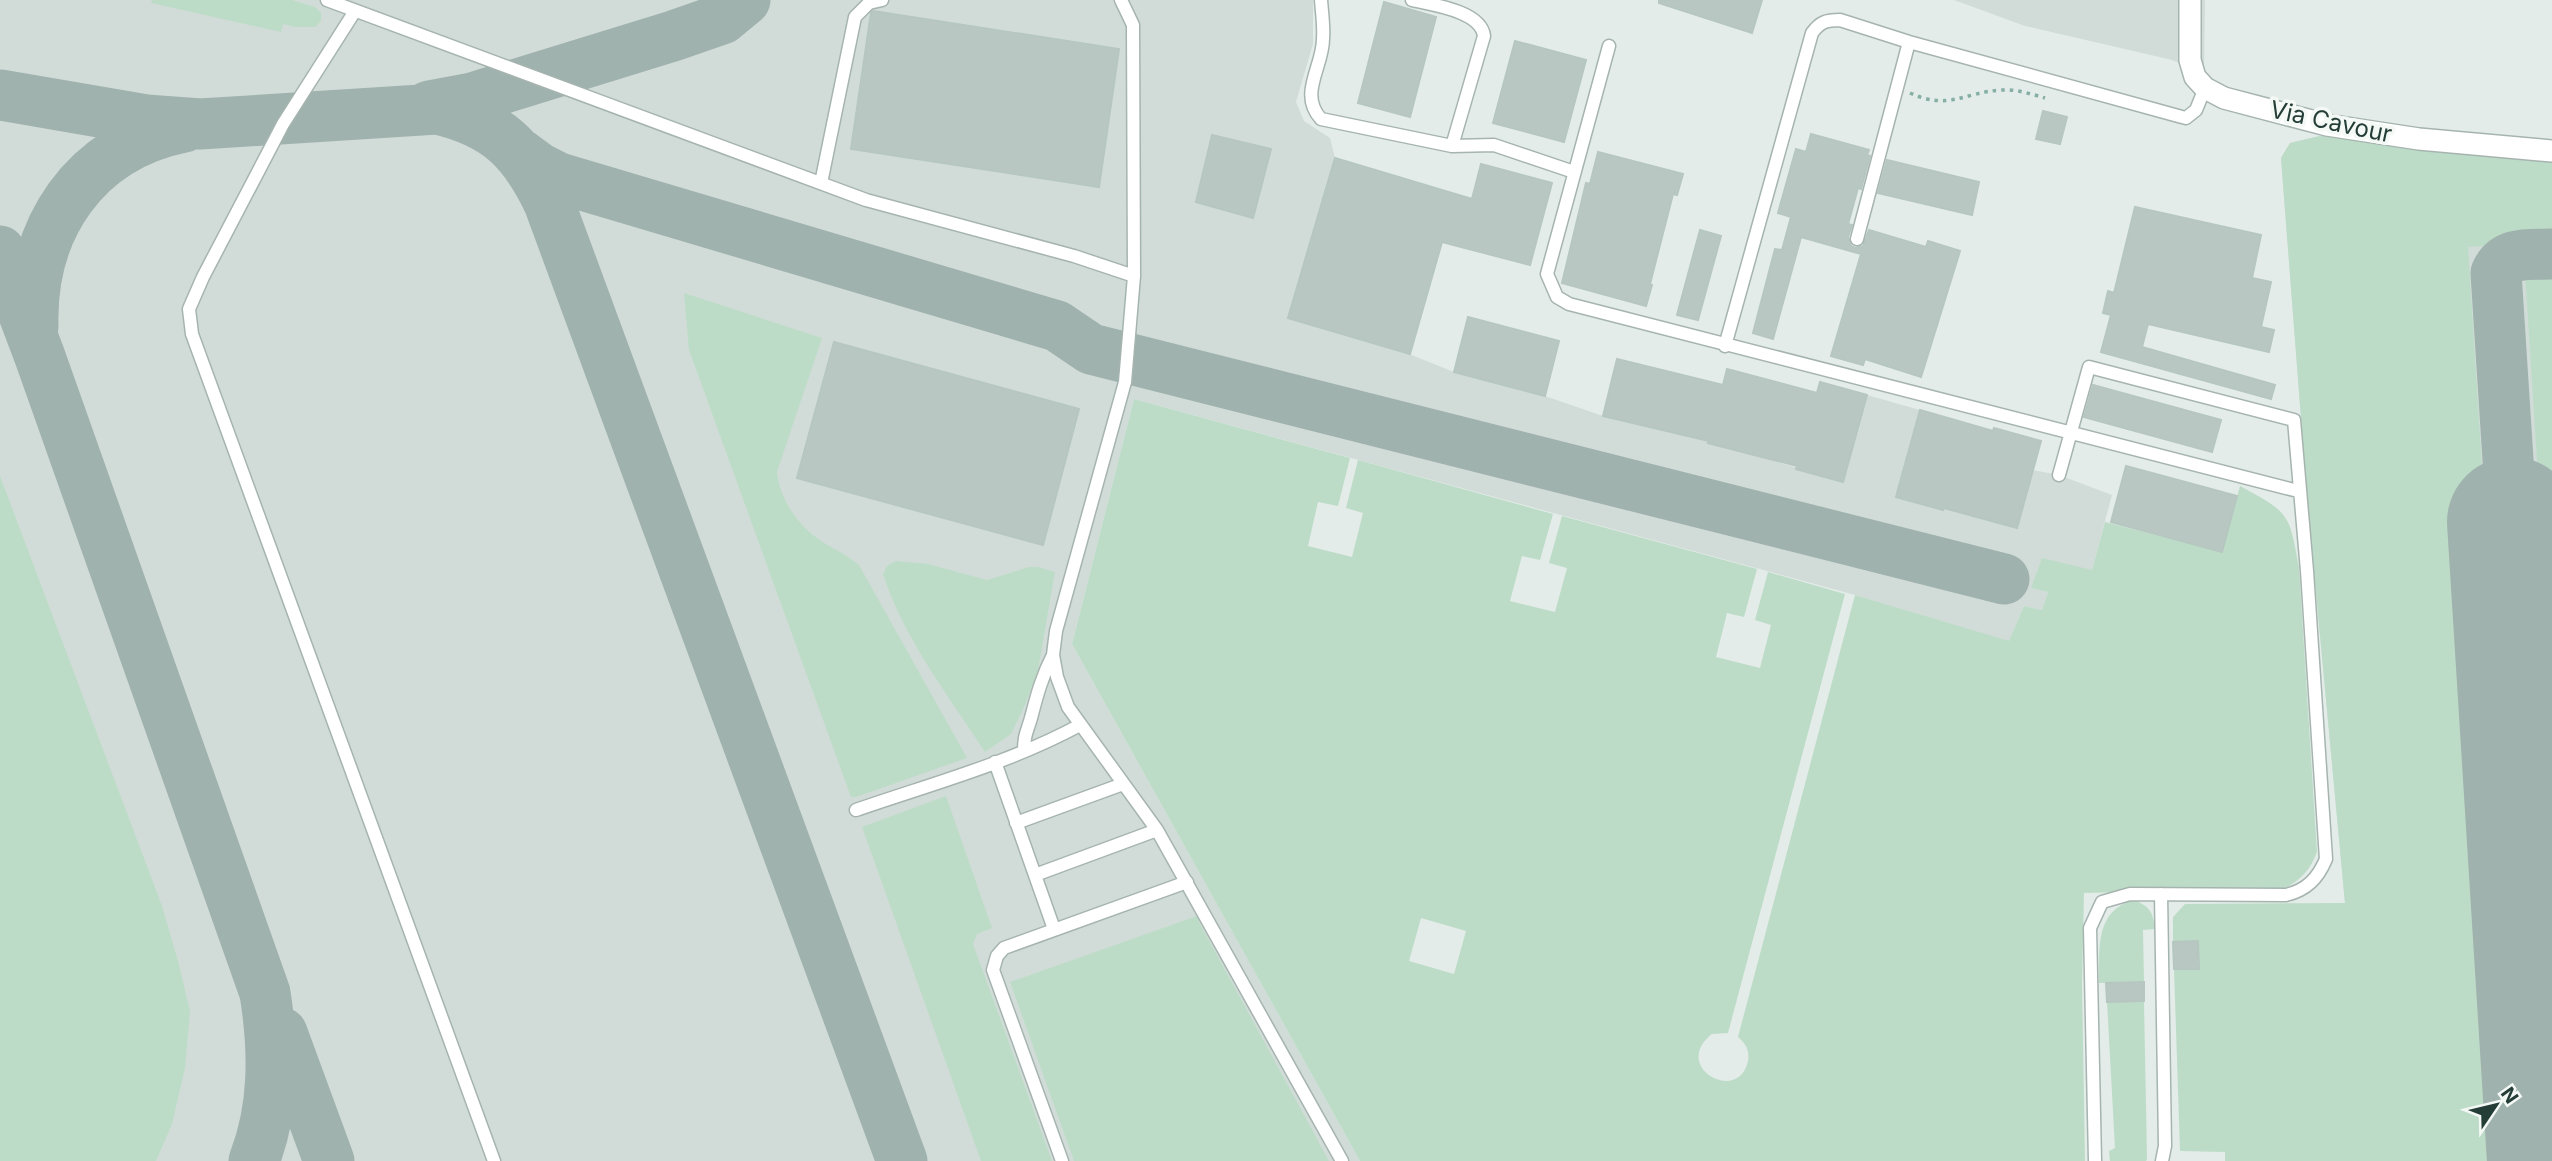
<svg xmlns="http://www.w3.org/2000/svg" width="2552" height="1161" viewBox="0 0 2552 1161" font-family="Inter,sans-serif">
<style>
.built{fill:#d1dcd8}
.green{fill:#bddcc7;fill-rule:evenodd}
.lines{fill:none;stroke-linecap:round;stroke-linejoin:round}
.taxiway{stroke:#a0b2ae;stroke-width:51}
.runway{stroke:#a0b2ae;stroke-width:130}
.building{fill:#b9c7c2;stroke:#b6c6c0;stroke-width:2}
.lane-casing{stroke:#a6b4b0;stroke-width:15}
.street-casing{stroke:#a6b4b0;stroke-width:24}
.path{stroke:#85aea4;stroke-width:3.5;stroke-dasharray:3.5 5;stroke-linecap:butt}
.lane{stroke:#fff;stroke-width:12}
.street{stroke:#fff;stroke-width:21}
.labels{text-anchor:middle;stroke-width:7;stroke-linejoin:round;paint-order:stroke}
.street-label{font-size:24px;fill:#243d37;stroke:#f4f9f6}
</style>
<rect width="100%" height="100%" fill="#e3ece9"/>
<!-- built -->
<path class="built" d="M0,0H1313V44L1296,102L1304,121L1330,138L1335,158L1288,318L1409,354L1454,372L1545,396L1603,416L1694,437L1843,482L1867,395L1920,410L1896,497L1943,510L1960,450L2017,528L2033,470L2059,475L2112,495L2092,570L2032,588L2048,592L2042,610L2024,606L2009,642L1855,595L1134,399L1072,644L1360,1161H0Z
M1954,0H2205L2204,72L2172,60L2025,26Z
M2320,136L2552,160V1161H2369L2307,496L2281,158L2290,143Z"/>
<!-- green -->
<path class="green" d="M152,0H292L315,7L321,13V21L315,27H296L283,24L281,32L151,3Z
M2320,136L2552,160V242L2468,247L2526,1161H2225V1152L2180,1151L2174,969H2198V942H2173V917L2185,904L2345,903L2307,496L2281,158L2290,143Z
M2534,264H2552V508H2540L2525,272Z
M684,293L822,338L777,472C780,501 800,529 826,544C838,551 848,556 859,565L967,758L856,797H851L689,350Z
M1134,399L1350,458L1338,506L1318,502L1308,546L1352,557L1363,513L1346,508L1358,460L1553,514L1540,560L1522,556L1510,601L1555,612L1567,568L1549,563L1562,516L1757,569L1744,617L1727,613L1716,657L1760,668L1771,625L1755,620L1768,572L1845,594L1728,1033L1712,1034C1670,1067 1739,1105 1748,1061C1750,1050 1745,1043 1738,1037L1855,595L2009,641L2024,606L2042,610L2048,592L2031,588L2042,558L2092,570L2105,522L2222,552L2240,486C2290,513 2289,513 2299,568L2317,852C2310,870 2302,879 2285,888L2084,893L2082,983L2085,1161H1360L1072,644ZM1421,918L1466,931L1454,974L1409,961Z
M0,476L162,906L178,961L190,1011L185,1068L172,1124L156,1161H0Z
M2552,530V713L2541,541Z
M896,561L928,564L987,580L1029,567H1038L1055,572L1038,670L1025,705L1011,734L985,752C949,697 903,637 883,574L887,566Z
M946,796L992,928L977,934L973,944L1052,1161H981L862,827Z
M2134,900C2151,907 2153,913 2155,929L2143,930L2144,982L2099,983C2100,949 2094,911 2134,900Z
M1197,916L1200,924L1329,1161H1074L1010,982Z
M2144,1001L2147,1159L2146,1161H2110L2109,1151L2115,1148L2107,1002Z"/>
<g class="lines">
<!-- taxiway -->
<path class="taxiway" d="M0,95L146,120L200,124L437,109C496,123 523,148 549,203L902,1161
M429,106L472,98L673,36L722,19L745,0
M520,154L539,168L559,178L1057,326L1091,349L2004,579
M0,251L40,357L265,993C274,1050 275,1107 254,1161
M2552,254C2531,255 2506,250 2496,273L2512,522L2552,520
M33,327C30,229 84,147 184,127
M282,1033L329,1161"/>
<!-- runway -->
<path class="runway" d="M2512,522L2552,1161"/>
</g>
<!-- building -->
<path class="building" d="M1659,0H1762L1752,33L1659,3Z
M1384,2L1436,17L1410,117L1358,103Z
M873,11L1119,49L1099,187L851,149L871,13Z
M1515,41L1586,60L1564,142L1493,123Z
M2043,111L2067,117L2060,144L2036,139Z
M1811,134L1869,150L1867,155L1870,156L1861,189L1858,188L1848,224L1852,225L1848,237L1851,246L1855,248L1863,246L1869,230L1926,247L1928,241L1960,251L1921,377L1865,359L1863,365L1831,356L1861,254L1801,237L1773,339L1753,333L1775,249L1782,250L1791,217L1778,213L1796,149L1806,152Z
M1212,135L1271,149L1253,218L1196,202Z
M1598,152L1683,174L1677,195L1673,194L1650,284L1652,285L1646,306L1562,283L1586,183L1590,184Z
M1335,158L1472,199L1481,164L1552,183L1530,265L1442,242L1410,354L1288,318Z
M1887,160L1979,182L1972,215L1878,193Z
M2135,207L2261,235L2252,278L2271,282L2261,327L2274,330L2269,352L2148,324L2142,347L2275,385L2271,399L2101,352L2111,315L2103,313L2108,291L2114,293Z
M1700,230L1721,236L1698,320L1677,315Z
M1468,317L1559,341L1545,396L1454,372Z
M834,342L1079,409L1043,545L797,478Z
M1617,359L1723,385L1727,369L1817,393L1820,382L1867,395L1843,482L1796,469L1797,466L1708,443L1709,441L1603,416Z
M2093,385L2221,420L2212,452L2084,417Z
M1920,410L1993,431L1994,428L2041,441L2017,528L1944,508L1943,510L1896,497Z
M2126,466L2237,496L2222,552L2111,522Z
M2198,941L2199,969H2174L2173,942Z
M2144,982V1001L2107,1002L2106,983Z"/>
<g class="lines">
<!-- lane casing -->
<g class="lane-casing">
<path id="lane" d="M327,0L866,200L1074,256L1134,276
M1121,0L1133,25L1134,276L1125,382L1056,631L1053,655L1057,677L1068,707L1157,830L1342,1161
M1321,0C1322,13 1324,26 1323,39C1323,67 1298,94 1321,119L1452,146L1494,145L1574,172
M1412,0C1433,5 1481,11 1484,36L1452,146
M355,11L283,124L203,277L189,309L192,334L494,1161
M1609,46L1547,274L1557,297L1569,304L2298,491
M821,183L855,17L869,3L882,0
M1857,239L1909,42
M1725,346L1812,33C1820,22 1826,20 1840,20L1909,42L2182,117L2186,118L2196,110L2205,88
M2059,475L2089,367L2294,420L2307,571L2326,859C2318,878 2307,890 2286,895L2130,894L2102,902L2090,928L2095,1161
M1024,751C1024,735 1027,732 1031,718C1037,695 1042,676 1053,655
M995,762L1054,929
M856,810C931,784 1010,763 1080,725
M1016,823L1123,784
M1035,875L1157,830
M2161,894L2165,1146L2162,1161
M1062,1161L993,970L997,956L1004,948L1187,882"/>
</g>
<!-- street casing -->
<g class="street-casing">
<path id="street" d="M2190,0V60L2195,77L2205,88L2224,98L2327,125L2419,139L2552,151"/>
</g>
<!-- path -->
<path class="path" d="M1910,93C1949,111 1964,92 2002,90C2016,89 2031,94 2045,98"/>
<!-- lane -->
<use href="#lane" class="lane"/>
<!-- street -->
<use href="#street" class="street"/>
</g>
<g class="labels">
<!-- street labels -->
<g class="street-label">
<text transform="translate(2331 122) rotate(12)" y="8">Via Cavour</text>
</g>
</g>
<!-- north arrow -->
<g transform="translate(2496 1105) rotate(55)" stroke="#f4f9f6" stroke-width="5" paint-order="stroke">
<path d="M0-5L12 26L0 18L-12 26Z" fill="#243d37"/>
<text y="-10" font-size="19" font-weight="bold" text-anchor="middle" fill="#243d37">N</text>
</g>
</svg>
